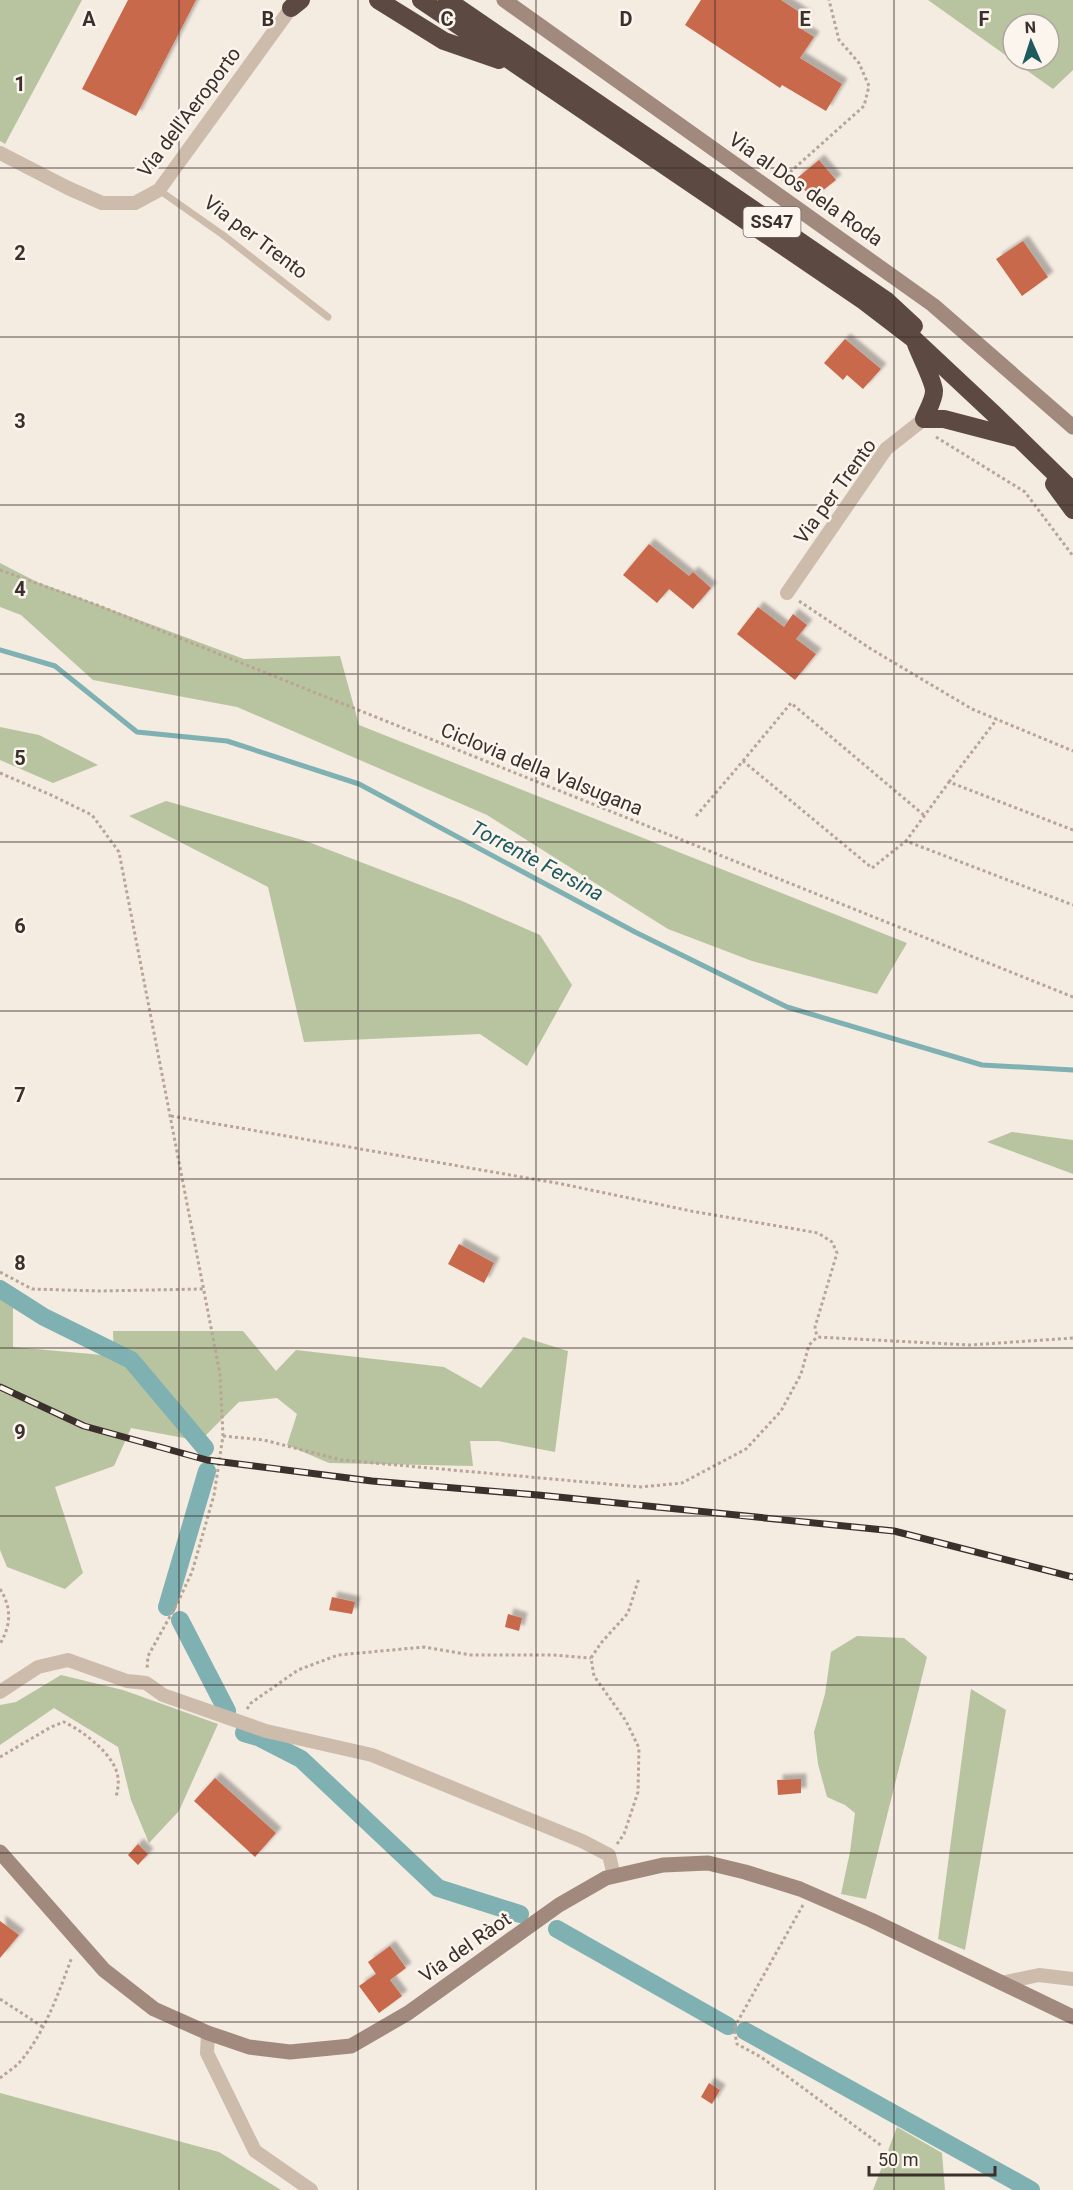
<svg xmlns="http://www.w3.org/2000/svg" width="1073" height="2190" viewBox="0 0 1073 2190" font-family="Roboto,sans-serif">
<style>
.green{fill:#b8c4a0;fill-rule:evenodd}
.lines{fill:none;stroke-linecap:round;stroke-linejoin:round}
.stream{stroke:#7fb0b2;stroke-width:5}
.canal{stroke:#7fb0b2;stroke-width:18}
.building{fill:#c8694b;filter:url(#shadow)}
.path{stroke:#b9a596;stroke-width:3;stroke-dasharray:3 3;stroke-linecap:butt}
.lane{stroke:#cdbbac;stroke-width:7}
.street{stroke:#cdbbac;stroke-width:14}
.secondary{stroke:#a18a7d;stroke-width:15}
.highway{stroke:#5c4a42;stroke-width:18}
.rail-casing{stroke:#3b302b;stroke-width:7}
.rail{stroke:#fbf5ee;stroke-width:4.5;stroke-dasharray:14;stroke-linecap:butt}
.grid{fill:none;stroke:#3b302b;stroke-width:1.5;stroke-opacity:0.55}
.labels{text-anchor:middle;stroke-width:5;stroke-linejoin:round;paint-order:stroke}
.shield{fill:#fbf5ee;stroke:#756b66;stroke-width:1.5}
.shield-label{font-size:18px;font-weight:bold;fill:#3b302b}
.street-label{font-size:20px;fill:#3b302b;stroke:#fbf5ee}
.water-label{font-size:21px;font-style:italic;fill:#1f5a5e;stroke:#fbf5ee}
.grid-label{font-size:20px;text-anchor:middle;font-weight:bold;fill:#3b302b;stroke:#fbf5ee;stroke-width:5;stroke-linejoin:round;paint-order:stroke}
</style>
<defs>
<filter id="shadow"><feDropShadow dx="5.5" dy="-5.5" stdDeviation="1.5" flood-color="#0004"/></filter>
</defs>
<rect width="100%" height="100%" fill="#f4ebe1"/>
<!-- green -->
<path class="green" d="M0,0H82L5,144L0,141Z
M928,0H1073V70L1053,89ZM1013,24H1049V60H1013Z
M0,563L37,582L244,659L340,656L359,725L907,943L877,994L752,961L668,929L487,815L237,707L93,680L21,615L0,607Z
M0,727L39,735L98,765L53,783L0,760Z
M166,801L306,841L462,901L540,935L572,985L527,1066L480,1034L304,1042L268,887L129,816Z
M1012,1132L1073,1140V1174L987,1142Z
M0,1295L13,1303V1347L114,1356L113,1331H243L276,1371L296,1350L444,1367L481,1388L523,1337L568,1351L555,1452L498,1441H470L473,1466L329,1463L287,1445L297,1414L277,1398L239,1402L200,1441L131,1428L114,1466L55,1487L83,1573L65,1589L7,1567L0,1550Z
M857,1636L904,1638L927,1657L866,1899L841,1894L850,1852L855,1813L845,1805L827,1797L818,1764L814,1732L825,1694L831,1652Z
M61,1675L123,1690L218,1724L179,1811L149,1843L131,1800L118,1747L54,1708L0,1745V1705L16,1702Z
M971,1689L1006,1710L965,1950L938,1939Z
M0,2093L219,2152L281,2190H0Z
M897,2127L942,2153L945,2190H873Z"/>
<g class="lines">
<!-- stream -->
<path class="stream" d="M0,650L55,666L137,732L227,741L359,784L635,932L787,1007L982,1065L1073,1070"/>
<!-- canal -->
<path class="canal" d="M0,1289L44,1317L131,1360L205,1448
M167,1607L207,1471
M180,1620L227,1711
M244,1733L258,1737L301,1759L438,1888L520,1914
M557,1929L728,2026
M745,2031L1031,2190"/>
</g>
<!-- building -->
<path class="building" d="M128,0H196L136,116L82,89Z
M701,0H781L807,17L800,28L814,37L800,58L842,84L826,111L782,85L780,88L685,25Z
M819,160L836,180L812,199L796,179Z
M1023,241L1048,277L1022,296L996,259Z
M845,339L881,369L863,389L847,375L843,380L824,363Z
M649,544L689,576L693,572L711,588L693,609L669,589L657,603L623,575Z
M758,607L784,627L793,614L807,625L796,639L816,654L795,680L737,634Z
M459,1244L494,1263L484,1283L448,1264Z
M332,1597L355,1602L352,1614L329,1610Z
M508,1614L522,1618L519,1631L505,1627Z
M215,1778L276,1833L255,1857L194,1801Z
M801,1779V1793L778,1795L777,1780Z
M138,1844L148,1854L138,1865L128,1855Z
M0,1921L19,1935L0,1958Z
M390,1946L406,1968L390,1980L402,1996L379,2013L359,1986L376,1974L368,1962Z
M709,2083L720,2090L712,2104L701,2097Z"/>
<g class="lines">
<!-- path -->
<path class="path" d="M781,180L864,106L869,86L859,63L839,40L829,0
M936,437L1025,492L1073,556
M0,570L97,605L1073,997
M799,601L871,649L972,709L1073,751
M743,761L791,703L925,816
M0,773L51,795L92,815L119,852L220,1374L223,1436L214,1495L192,1572L178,1602L148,1656L147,1669
M949,782L997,719
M696,816L743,761L872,868L906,841
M1073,830L949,782L906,841L1073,905
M171,1116L562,1184L691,1211L818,1233L832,1242L837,1253L815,1327L817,1337
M0,1272L32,1289L99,1291L203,1289
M223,1436L264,1440L341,1460L641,1487L682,1483L746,1449L781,1411L801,1374L809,1345L817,1337L970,1345L1073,1338
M0,1589C12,1608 11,1625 0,1644
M247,1709L251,1703L298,1670L338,1655L424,1647L471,1655H553L591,1658
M0,1757L51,1727L64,1722C83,1731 117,1756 118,1779C119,1785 117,1792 116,1798
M617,1844L624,1834L638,1792L639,1748L626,1721L594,1676L591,1658L601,1643L628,1613L639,1578
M803,1905L734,2028L737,2044L761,2057L882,2146
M0,1999L43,2027
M0,2078C6,2073 14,2068 19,2063C45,2033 58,1994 72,1957"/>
<!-- lane -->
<path class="lane" d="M159,190L223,235L328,317"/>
<!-- street -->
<path class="street" d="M0,153L68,188L102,203H135L159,190L291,8
M787,593L886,449L924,419
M0,1692L38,1667L68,1660L127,1681L146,1683L163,1695L266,1731L372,1755L582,1841L609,1855L614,1876
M1001,1983L1039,1975L1073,1979
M208,2033L207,2053L255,2151L311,2190"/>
<!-- secondary -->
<path class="secondary" d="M504,0L933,305L1073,427
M0,1852L104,1970L154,2009L208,2033L249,2047L290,2052L351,2046L408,2013L559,1905L606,1878L663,1865L708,1863L745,1872L800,1889L871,1920L1073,2017"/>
<!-- highway -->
<path class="highway" d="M378,0L444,41L499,60
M421,0L864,301L915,340L993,413L1073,491
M447,0L887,301L914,326
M291,8L301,0
M916,344C920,355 934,382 934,391C934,400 927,411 924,419H944L1017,438
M1054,484L1073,510"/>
<!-- rail casing -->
<g class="rail-casing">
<path id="rail" d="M0,1387L84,1426L207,1460L372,1481L538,1495L894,1531L1073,1577"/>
</g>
<!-- rail -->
<use href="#rail" class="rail"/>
</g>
<!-- grid -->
<path class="grid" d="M179,0V2190M358,0V2190M536,0V2190M715,0V2190M894,0V2190M0,168H1073M0,337H1073M0,505H1073M0,674H1073M0,842H1073M0,1011H1073M0,1179H1073M0,1348H1073M0,1516H1073M0,1685H1073M0,1853H1073M0,2022H1073"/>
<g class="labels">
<!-- shield labels -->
<rect class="shield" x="743.5" y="207" width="57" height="30" rx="4.5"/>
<g class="shield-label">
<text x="772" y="228">SS47</text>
</g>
<!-- street labels -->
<g class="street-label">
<text transform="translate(189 112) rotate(-53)" y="7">Via dell'Aeroporto</text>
<text transform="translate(806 189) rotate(35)" y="7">Via al Dos dela Roda</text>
<text transform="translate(256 237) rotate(37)" y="7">Via per Trento</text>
<text transform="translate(835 491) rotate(-54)" y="7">Via per Trento</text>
<text transform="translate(542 769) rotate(22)" y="7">Ciclovia della Valsugana</text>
<text transform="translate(465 1947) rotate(-35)" y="7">Via del Ràot</text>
</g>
<!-- water labels -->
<g class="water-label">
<text transform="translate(537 861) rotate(28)" y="7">Torrente Fersina</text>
</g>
</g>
<g class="grid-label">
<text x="89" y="26">A</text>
<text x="268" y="26">B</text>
<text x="447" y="26">C</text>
<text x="626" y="26">D</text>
<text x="805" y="26">E</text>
<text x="984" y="26">F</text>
<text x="20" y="91">1</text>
<text x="20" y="260">2</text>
<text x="20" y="428">3</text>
<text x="20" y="596">4</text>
<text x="20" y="765">5</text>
<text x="20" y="933">6</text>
<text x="20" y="1102">7</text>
<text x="20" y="1270">8</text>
<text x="20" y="1439">9</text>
</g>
<!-- north arrow -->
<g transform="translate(1031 42) rotate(357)"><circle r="28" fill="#fbf5ee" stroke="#aea6a0" stroke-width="1.5"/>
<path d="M0-4.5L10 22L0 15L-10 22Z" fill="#1f5a5e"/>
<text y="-9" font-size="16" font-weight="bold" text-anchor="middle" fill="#3b302b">N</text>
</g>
<!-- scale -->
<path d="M869 2166v9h126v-9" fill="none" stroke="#3b302b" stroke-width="3"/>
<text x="878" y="2166" font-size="18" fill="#3b302b" stroke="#fbf5ee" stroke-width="4.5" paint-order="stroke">50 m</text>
</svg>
